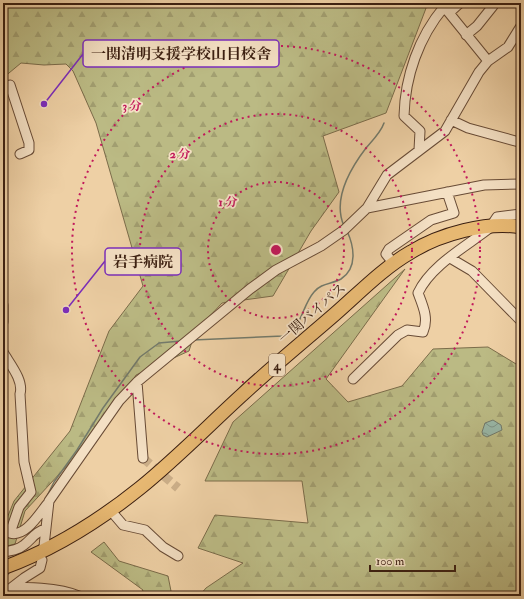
<svg xmlns="http://www.w3.org/2000/svg" width="524" height="599" viewBox="0 0 524 599" font-family="'IM FELL Double Pica','Noto Serif JP',serif">
<style>
.forest{fill:url(#forest-firs);stroke:#7b6c4a}
.water{fill:url(#water-waves);stroke:#737a6b}
.lines{fill:none;stroke-linecap:round;stroke-linejoin:round}
.stream{stroke:#737a6b;stroke-width:1.5}
.minor-tunnel{stroke:#caad87;stroke-width:9;stroke-dasharray:9 4.5;stroke-linecap:butt}
.minor-casing{stroke:#684b36;stroke-width:11}
.highway-casing{stroke:#3b1f11;stroke-width:15}
.minor{stroke:#f4e0c4;stroke-width:9}
.highway{stroke:#e7b872;stroke-width:13}
.ring{fill:none;stroke:#c2185b;stroke-width:2;stroke-dasharray:2 4}
.labels{text-anchor:middle;stroke-width:3.5;stroke-linejoin:round;paint-order:stroke}
.shield{fill:#f4e0c4;stroke:#725947;stroke-width:1}
.shield-label{font-size:13px;font-weight:bold;fill:#3b1f11}
.street-label{font-size:14px;fill:#3b1f11;stroke:#f4e0c4}
.centre{fill:#c2185b;stroke:#f4e0c4;stroke-width:2}
.ring-label{font-size:12px;text-anchor:middle;font-weight:bold;fill:#c2185b;stroke:#f4e0c4;stroke-width:3.5;stroke-linejoin:round;paint-order:stroke}
.leader{fill:none;stroke:#7b2cbf;stroke-width:1.5}
.callout-dot{fill:#7b2cbf;stroke:#f4e0c4;stroke-width:1.5}
.callout{fill:#f4e0c4;stroke:#7b2cbf;stroke-width:1.5}
.callout-label{font-size:15px;text-anchor:middle;font-weight:bold;fill:#3b1f11}
</style>
<defs>
<pattern id="forest-firs" width="22" height="20" patternUnits="userSpaceOnUse"><rect width="22" height="20" fill="#bbba84"/><path d="M5 1l3.5 6h-7zM16 11l3.5 6h-7z" fill="#a29f71"/></pattern>
<pattern id="water-waves" width="16" height="10" patternUnits="userSpaceOnUse"><rect width="16" height="10" fill="#99b7a7"/><path d="M0 5q4-4 8 0t8 0" fill="none" stroke="#7e9487"/></pattern>
</defs>
<rect width="100%" height="100%" fill="#eed0a5"/>
<filter id="stains"><feTurbulence type="fractalNoise" baseFrequency=".005" numOctaves="4"/><feColorMatrix values="0 0 0 0 .2 0 0 0 0 .09 0 0 0 0 .02 0 0 0 .5 -.17"/></filter>
<radialGradient id="worn" r=".72"><stop offset=".6" stop-color="#630" stop-opacity="0"/><stop offset="1" stop-color="#630" stop-opacity=".3"/></radialGradient>
<!-- forest -->
<path class="forest" d="M3,3H428L386,113L323,136L339,192L311,231L273,296L222,303L195,332L189,351L136,375L112,417L25,511L15,544L3,547V528L14,501L70,431L109,331L143,286L96,123L73,71L66,64L44,65L21,63L3,78Z
M405,269L326,379L348,402L402,386L433,349L488,347L521,367V596H199L206,588L243,563L198,548L215,515L308,523L302,481H205L233,422Z
M104,542L119,561L168,576L172,596H140L143,590L91,552Z"/>
<!-- water -->
<path class="water" d="M493,420L501,425L502,430L487,437L483,435L482,432L485,423Z"/>
<g class="lines">
<!-- stream -->
<path class="stream" d="M344,226C332,199 350,169 366,148C373,140 381,132 384,123
M193,340L283,336C303,328 301,307 314,292C321,283 332,284 341,279C358,268 354,246 347,231
M47,496L54,482L77,450L103,408L140,357L159,343L181,341
M3,582L10,571"/>
<!-- minor-tunnel -->
<path class="minor-tunnel" d="M143,458L178,488"/>
<!-- minor casing -->
<g class="minor-casing">
<path id="minor" d="M441,3L488,61
M449,13L460,3
M466,35L477,26L493,6
M3,87L10,85L29,143V150L20,154
M451,120L468,128L519,142
M419,150L420,131L404,116C405,76 419,37 444,7
M367,208L484,185L521,184
M494,227L493,223L497,217L521,214
M450,258L472,271L521,321
M394,264L386,254L389,249L431,220L454,213L447,192
M3,305V322
M3,352C9,363 24,380 20,394L24,462L31,492L19,507L10,533C26,538 40,512 49,502
M353,379L398,335L407,330L423,332C429,319 423,306 418,293C431,265 467,246 491,227
M137,382L143,458
M111,511L123,525L145,530L163,547L178,556
M44,546L49,501L119,401L137,382L250,289L276,270L321,246L344,230L367,208L387,175L445,131L479,72L488,61L508,47L521,26
M3,552C11,551 18,550 24,545C32,539 35,532 45,529
M11,588L24,578L40,568L42,560
M3,590C22,585 61,588 79,596"/>
</g>
<!-- highway casing -->
<g class="highway-casing">
<path id="highway" d="M3,568C52,550 99,521 140,488C176,459 209,425 243,394C273,366 304,341 335,314C359,293 383,268 411,252C440,234 487,221 521,227"/>
</g>
<!-- minor -->
<use href="#minor" class="minor"/>
<!-- highway -->
<use href="#highway" class="highway"/>
</g>
<!-- distance rings -->
<g class="ring">
<circle cx="276" cy="250" r="68"/>
<circle cx="276" cy="250" r="136"/>
<circle cx="276" cy="250" r="204"/>
</g>
<g class="labels">
<!-- shield labels -->
<rect class="shield" x="269" y="354" width="16" height="22" rx="3"/>
<g class="shield-label">
<text x="277" y="370">4</text>
</g>
<!-- street labels -->
<g class="street-label">
<text transform="translate(312 313) rotate(-41)" y="5">一関バイパス</text>
</g>
</g>
<circle cx="276" cy="250" r="6" class="centre"/>
<g class="ring-label">
<text x="132" y="110">3 分</text>
<text x="180" y="158">2 分</text>
<text x="228" y="206">1 分</text>
</g>
<!-- callouts -->
<path class="leader" d="M44 104L83 54M66 310L105 261"/>
<g class="callout-dot">
<circle cx="44" cy="104" r="4"/>
<circle cx="66" cy="310" r="4"/>
</g>
<g class="callout">
<rect x="83" y="40" width="196" height="27" rx="4"/>
<rect x="105" y="248" width="76" height="27" rx="4"/>
</g>
<g class="callout-label">
<text x="181" y="59">一関清明支援学校山目校舎</text>
<text x="143" y="267">岩手病院</text>
</g>
<!-- margin -->
<rect width="524" height="599" fill="none" stroke="#eed0a5" stroke-width="16"/>
<rect x="4" y="4" width="516" height="591" fill="none" stroke="#3b1f11" stroke-width="2"/>
<rect x="8" y="8" width="508" height="583" fill="none" stroke="#3b1f11"/>
<!-- scale -->
<path d="M370 565v6h85v-6" fill="none" stroke="#3b1f11" stroke-width="2"/>
<text x="376" y="565" font-size="12" fill="#3b1f11" stroke="#f4e0c4" stroke-width="3" paint-order="stroke">100 m</text>
<rect width="100%" height="100%" filter="url(#stains)"/>
<rect width="100%" height="100%" fill="url(#worn)"/>
</svg>
